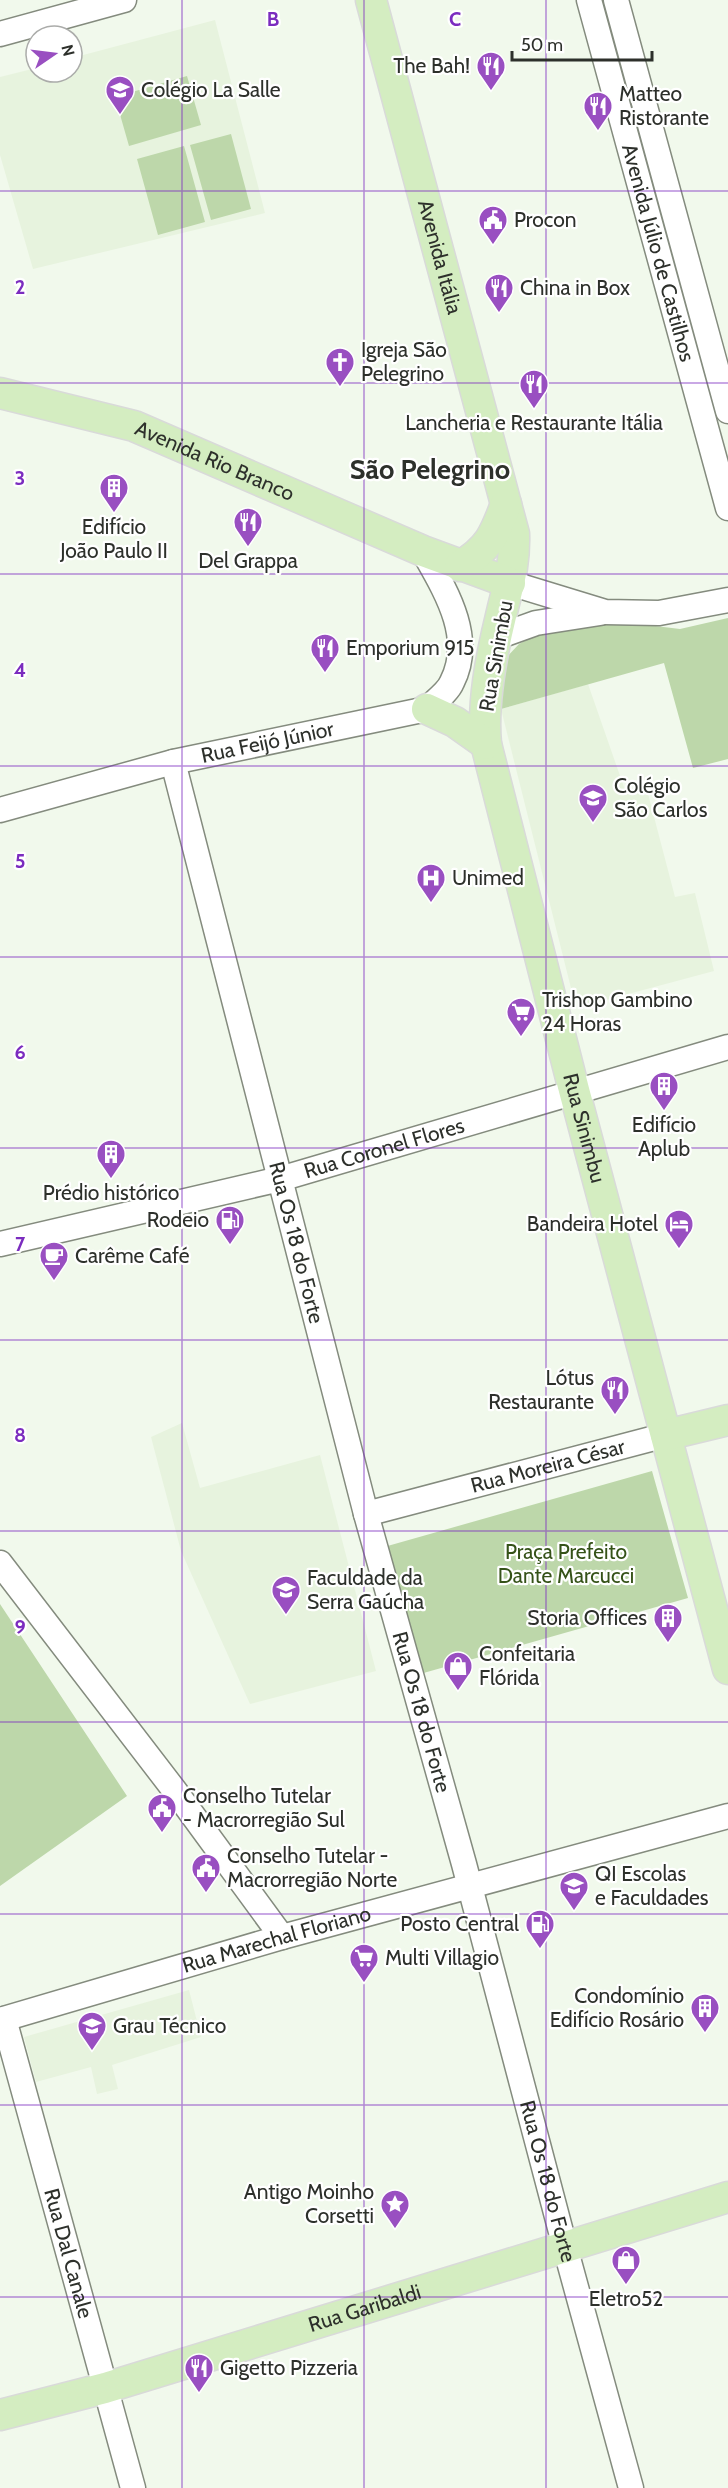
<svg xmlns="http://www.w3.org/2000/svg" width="728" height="2488" viewBox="0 0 728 2488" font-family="Cabin,sans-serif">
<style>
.built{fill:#e7f3de}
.green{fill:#bdd7aa}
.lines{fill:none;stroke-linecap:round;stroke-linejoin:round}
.minor-casing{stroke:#848b7e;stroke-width:27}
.major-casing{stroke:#d9dad9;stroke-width:33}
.minor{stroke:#fff;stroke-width:24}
.major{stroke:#d4edc1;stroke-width:30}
.grid{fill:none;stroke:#7b2cbf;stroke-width:1.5;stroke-opacity:0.55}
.labels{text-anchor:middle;stroke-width:4.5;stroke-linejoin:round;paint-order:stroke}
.poi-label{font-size:21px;fill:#2d302b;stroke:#fff;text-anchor:start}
.street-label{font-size:21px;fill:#2d302b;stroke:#fff}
.park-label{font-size:21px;fill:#355218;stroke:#fff}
.district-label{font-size:27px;font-weight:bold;fill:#2d302b;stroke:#fff}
.grid-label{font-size:20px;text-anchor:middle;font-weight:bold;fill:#7b2cbf;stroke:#fff;stroke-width:4.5;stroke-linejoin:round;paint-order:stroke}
</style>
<rect width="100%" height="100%" fill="#f1f9ec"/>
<!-- built -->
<path class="built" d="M215,20L265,213L33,269L0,155V77L36,68V72H72V58Z
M588,684L626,793L647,790L675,897L695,893L714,971L576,1008L501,709Z
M182,1423L200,1488L320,1455L376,1671L250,1704L181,1551L151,1437Z
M189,1990L201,2037L112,2065L118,2089L97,2094L91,2067L36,2082L24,2037Z"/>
<!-- green -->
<path class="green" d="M187,76L201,125L129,146L115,97Z
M231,134L251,209L211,220L190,145Z
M184,146L205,222L158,235L137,159Z
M728,618V759L693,768L664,663L501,709L495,692L505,659L519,644L536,635L599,622L639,624L680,629Z
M652,1471L688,1598L420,1674L384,1547Z
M0,1604L127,1796L0,1886Z"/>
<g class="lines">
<!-- minor casing -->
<g class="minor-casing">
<g id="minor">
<path id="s1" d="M589,0L728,508"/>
<path d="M616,0L728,411"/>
<path d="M0,34L124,0"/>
<path d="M510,583L605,612L659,613L728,600"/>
<path d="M497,637L536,623L600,613"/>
<path id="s2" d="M173,762L366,1514L464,1864L565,2247L631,2488"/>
<path id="s3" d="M0,810L173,762L427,709C435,701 448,692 452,682C475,637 445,590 423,551"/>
<path id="s4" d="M0,1244L280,1179L728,1047"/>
<path id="s5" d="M366,1514L666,1435"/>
<path d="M0,1563L175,1791L282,1937"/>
<path id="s6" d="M4,2019L133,2488"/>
<path id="s7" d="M0,2020L282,1937L728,1816"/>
</g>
</g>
<!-- major casing -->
<g class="major-casing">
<g id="major">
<path id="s8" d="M371,0L514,534C515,567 508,585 501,616C491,657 482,703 486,744L574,1090L728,1669"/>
<path id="s9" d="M0,393L134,426L423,551L510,583"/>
<path d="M460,566C489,549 495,534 506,504"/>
<path d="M427,709L455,722L486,744"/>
<path d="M666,1435L728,1420"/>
<path id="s10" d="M0,2415L105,2388L728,2197"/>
</g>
</g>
<!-- minor -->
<use href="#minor" class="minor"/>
<!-- major -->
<use href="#major" class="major"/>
</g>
<!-- grid -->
<path class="grid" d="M182,0V2488M364,0V2488M546,0V2488M0,191H728M0,383H728M0,574H728M0,766H728M0,957H728M0,1148H728M0,1340H728M0,1531H728M0,1722H728M0,1914H728M0,2105H728M0,2297H728"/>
<!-- icons -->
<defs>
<g id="restaurant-pin" transform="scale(1.5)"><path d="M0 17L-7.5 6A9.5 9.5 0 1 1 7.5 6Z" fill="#994fc1" stroke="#fff"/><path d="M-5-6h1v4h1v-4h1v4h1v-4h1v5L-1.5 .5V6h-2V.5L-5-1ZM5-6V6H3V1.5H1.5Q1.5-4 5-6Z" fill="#fff"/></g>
<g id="school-pin" transform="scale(1.5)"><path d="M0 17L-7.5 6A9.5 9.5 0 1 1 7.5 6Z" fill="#994fc1" stroke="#fff"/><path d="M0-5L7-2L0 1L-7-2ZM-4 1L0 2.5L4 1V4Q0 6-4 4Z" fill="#fff"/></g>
<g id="civic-pin" transform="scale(1.5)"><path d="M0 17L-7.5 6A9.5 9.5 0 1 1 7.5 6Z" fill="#994fc1" stroke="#fff"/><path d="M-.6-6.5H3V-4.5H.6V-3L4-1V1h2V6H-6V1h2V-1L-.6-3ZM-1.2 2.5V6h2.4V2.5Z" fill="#fff"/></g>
<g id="church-pin" transform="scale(1.5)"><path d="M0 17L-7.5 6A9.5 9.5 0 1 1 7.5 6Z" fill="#994fc1" stroke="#fff"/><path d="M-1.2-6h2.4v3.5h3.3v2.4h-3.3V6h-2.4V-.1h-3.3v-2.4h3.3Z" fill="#fff"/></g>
<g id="building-pin" transform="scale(1.5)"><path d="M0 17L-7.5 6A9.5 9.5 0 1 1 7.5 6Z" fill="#994fc1" stroke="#fff"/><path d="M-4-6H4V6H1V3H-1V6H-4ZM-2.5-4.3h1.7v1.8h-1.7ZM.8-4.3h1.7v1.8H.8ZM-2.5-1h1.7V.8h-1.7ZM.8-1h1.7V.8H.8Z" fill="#fff"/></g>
<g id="hospital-pin" transform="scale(1.5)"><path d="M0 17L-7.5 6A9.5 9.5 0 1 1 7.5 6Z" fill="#994fc1" stroke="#fff"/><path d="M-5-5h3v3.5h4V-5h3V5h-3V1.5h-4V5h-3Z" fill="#fff"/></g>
<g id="supermarket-pin" transform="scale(1.5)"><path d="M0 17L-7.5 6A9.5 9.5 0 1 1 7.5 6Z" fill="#994fc1" stroke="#fff"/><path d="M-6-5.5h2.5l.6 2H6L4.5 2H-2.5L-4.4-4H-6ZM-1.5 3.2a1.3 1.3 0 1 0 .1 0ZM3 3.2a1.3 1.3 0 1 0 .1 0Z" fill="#fff"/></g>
<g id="fuel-pin" transform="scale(1.5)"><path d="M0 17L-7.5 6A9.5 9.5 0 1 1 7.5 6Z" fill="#994fc1" stroke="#fff"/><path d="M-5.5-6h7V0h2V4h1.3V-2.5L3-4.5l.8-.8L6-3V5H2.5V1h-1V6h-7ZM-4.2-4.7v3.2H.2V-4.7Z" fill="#fff"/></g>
<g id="hotel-pin" transform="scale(1.5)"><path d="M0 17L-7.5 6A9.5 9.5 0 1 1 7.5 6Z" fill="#994fc1" stroke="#fff"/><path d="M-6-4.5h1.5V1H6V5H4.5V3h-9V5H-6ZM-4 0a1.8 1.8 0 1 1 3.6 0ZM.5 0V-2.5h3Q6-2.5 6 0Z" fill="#fff"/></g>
<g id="cafe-pin" transform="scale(1.5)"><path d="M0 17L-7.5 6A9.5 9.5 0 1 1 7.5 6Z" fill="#994fc1" stroke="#fff"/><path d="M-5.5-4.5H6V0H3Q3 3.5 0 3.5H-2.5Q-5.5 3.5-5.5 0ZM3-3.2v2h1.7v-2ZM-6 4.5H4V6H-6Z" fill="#fff"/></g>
<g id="university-pin" transform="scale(1.5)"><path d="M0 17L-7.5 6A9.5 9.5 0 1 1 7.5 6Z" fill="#994fc1" stroke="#fff"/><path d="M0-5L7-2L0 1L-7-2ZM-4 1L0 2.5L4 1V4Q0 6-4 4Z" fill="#fff"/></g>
<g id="shop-pin" transform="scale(1.5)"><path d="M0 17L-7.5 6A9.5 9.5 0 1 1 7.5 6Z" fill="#994fc1" stroke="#fff"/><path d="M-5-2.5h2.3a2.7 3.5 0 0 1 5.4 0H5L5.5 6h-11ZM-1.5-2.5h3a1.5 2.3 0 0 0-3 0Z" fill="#fff"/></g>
<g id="sight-pin" transform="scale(1.5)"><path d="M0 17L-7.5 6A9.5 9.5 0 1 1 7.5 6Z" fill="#994fc1" stroke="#fff"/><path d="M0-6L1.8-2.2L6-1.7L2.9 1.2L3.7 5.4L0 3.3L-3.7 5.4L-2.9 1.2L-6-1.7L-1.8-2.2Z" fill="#fff"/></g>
</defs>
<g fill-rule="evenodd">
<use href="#restaurant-pin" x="491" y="66"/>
<use href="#school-pin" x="120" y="90"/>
<use href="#restaurant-pin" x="598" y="106"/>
<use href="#civic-pin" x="493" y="220"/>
<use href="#restaurant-pin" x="499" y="288"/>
<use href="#church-pin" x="340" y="362"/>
<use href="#restaurant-pin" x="534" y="384"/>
<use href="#building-pin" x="114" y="488"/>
<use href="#restaurant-pin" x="248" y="522"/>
<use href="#restaurant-pin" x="325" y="648"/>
<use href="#school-pin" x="593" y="798"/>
<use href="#hospital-pin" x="431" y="878"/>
<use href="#supermarket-pin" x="521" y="1012"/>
<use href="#building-pin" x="664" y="1086"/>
<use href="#building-pin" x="111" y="1154"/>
<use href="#fuel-pin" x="230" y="1220"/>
<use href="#hotel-pin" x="679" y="1224"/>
<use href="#cafe-pin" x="54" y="1256"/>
<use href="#restaurant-pin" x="615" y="1390"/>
<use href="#university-pin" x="286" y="1590"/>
<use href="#building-pin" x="668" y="1618"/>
<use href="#shop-pin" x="458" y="1666"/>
<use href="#civic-pin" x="162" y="1808"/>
<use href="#civic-pin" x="206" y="1868"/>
<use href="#university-pin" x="574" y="1886"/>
<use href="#fuel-pin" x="540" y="1924"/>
<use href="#supermarket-pin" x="364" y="1958"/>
<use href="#building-pin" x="705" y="2008"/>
<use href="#university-pin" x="92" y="2026"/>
<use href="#sight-pin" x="395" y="2204"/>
<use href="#shop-pin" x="626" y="2260"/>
<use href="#restaurant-pin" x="199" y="2368"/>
</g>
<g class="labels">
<!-- poi labels -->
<g class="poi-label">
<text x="470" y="73" text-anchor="end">The Bah!</text>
<text x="141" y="97">Colégio La Salle</text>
<text x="619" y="101">Matteo<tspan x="619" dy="24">Ristorante</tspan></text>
<text x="514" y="227">Procon</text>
<text x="520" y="295">China in Box</text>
<text x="361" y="357">Igreja São<tspan x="361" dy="24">Pelegrino</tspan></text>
<text x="534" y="430" text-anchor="middle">Lancheria e Restaurante Itália</text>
<text x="114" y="534" text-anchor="middle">Edifício<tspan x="114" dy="24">João Paulo II</tspan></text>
<text x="248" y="568" text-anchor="middle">Del Grappa</text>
<text x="346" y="655">Emporium 915</text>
<text x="614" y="793">Colégio<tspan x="614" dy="24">São Carlos</tspan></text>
<text x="452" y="885">Unimed</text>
<text x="542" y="1007">Trishop Gambino<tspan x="542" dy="24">24 Horas</tspan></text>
<text x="664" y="1132" text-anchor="middle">Edifício<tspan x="664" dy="24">Aplub</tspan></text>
<text x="111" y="1200" text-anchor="middle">Prédio histórico</text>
<text x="209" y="1227" text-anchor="end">Rodeio</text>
<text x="658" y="1231" text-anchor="end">Bandeira Hotel</text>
<text x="75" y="1263">Carême Café</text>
<text x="594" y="1385" text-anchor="end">Lótus<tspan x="594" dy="24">Restaurante</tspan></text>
<text x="307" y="1585">Faculdade da<tspan x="307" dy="24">Serra Gaúcha</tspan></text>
<text x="647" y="1625" text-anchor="end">Storia Offices</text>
<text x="479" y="1661">Confeitaria<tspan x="479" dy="24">Flórida</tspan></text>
<text x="183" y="1803">Conselho Tutelar<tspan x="183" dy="24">- Macrorregião Sul</tspan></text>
<text x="227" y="1863">Conselho Tutelar -<tspan x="227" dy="24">Macrorregião Norte</tspan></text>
<text x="595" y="1881">QI Escolas<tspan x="595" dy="24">e Faculdades</tspan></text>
<text x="519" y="1931" text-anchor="end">Posto Central</text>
<text x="385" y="1965">Multi Villagio</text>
<text x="684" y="2003" text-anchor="end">Condomínio<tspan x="684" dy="24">Edifício Rosário</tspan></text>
<text x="113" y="2033">Grau Técnico</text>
<text x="374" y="2199" text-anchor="end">Antigo Moinho<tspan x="374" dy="24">Corsetti</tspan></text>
<text x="626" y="2306" text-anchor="middle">Eletro52</text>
<text x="220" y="2375">Gigetto Pizzeria</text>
</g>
<!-- street labels -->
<g class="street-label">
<text dy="7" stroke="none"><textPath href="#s1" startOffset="262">Avenida Júlio de Castilhos</textPath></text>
<text dy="7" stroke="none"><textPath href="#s8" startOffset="266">Avenida Itália</textPath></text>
<text dy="7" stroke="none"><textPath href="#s9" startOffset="226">Avenida Rio Branco</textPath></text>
<text transform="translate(496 656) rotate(-80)" y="7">Rua Sinimbu</text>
<text dy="7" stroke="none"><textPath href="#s3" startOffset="276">Rua Feijó Júnior</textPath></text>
<text dy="7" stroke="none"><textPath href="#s8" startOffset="1162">Rua Sinimbu</textPath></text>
<text dy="7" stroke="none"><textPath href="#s4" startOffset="396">Rua Coronel Flores</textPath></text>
<text dy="7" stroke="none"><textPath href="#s2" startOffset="496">Rua Os 18 do Forte</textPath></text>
<text dy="7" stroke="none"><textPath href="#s5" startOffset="188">Rua Moreira César</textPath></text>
<text dy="7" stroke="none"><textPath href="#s2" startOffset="982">Rua Os 18 do Forte</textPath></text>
<text dy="7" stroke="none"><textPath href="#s7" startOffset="288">Rua Marechal Floriano</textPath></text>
<text dy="7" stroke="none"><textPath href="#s2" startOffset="1468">Rua Os 18 do Forte</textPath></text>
<text dy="7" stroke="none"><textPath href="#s6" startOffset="243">Rua Dal Canale</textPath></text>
<text dy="7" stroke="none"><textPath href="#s10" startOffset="380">Rua Garibaldi</textPath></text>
</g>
<!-- park labels -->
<g class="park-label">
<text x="566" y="1559">Praça Prefeito<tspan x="566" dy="24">Dante Marcucci</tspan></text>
</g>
<!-- district labels -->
<g class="district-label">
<text x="430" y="479">São Pelegrino</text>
</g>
</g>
<g class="grid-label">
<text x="273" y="26">B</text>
<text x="455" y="26">C</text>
<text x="20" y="294">2</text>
<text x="20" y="485">3</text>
<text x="20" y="677">4</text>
<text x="20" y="868">5</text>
<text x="20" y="1059">6</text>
<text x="20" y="1251">7</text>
<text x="20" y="1442">8</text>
<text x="20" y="1634">9</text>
</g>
<!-- north arrow -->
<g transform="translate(54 54) rotate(76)"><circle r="28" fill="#ffffff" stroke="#abacaa" stroke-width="1.5"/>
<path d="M0-4.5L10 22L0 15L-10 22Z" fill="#994fc1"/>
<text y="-9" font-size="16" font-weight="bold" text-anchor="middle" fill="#2d302b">N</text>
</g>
<!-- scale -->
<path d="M512 51v9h140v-9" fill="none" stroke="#2d302b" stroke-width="3"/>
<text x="521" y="51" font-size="18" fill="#2d302b" stroke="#ffffff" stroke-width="4.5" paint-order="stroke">50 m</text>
</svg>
